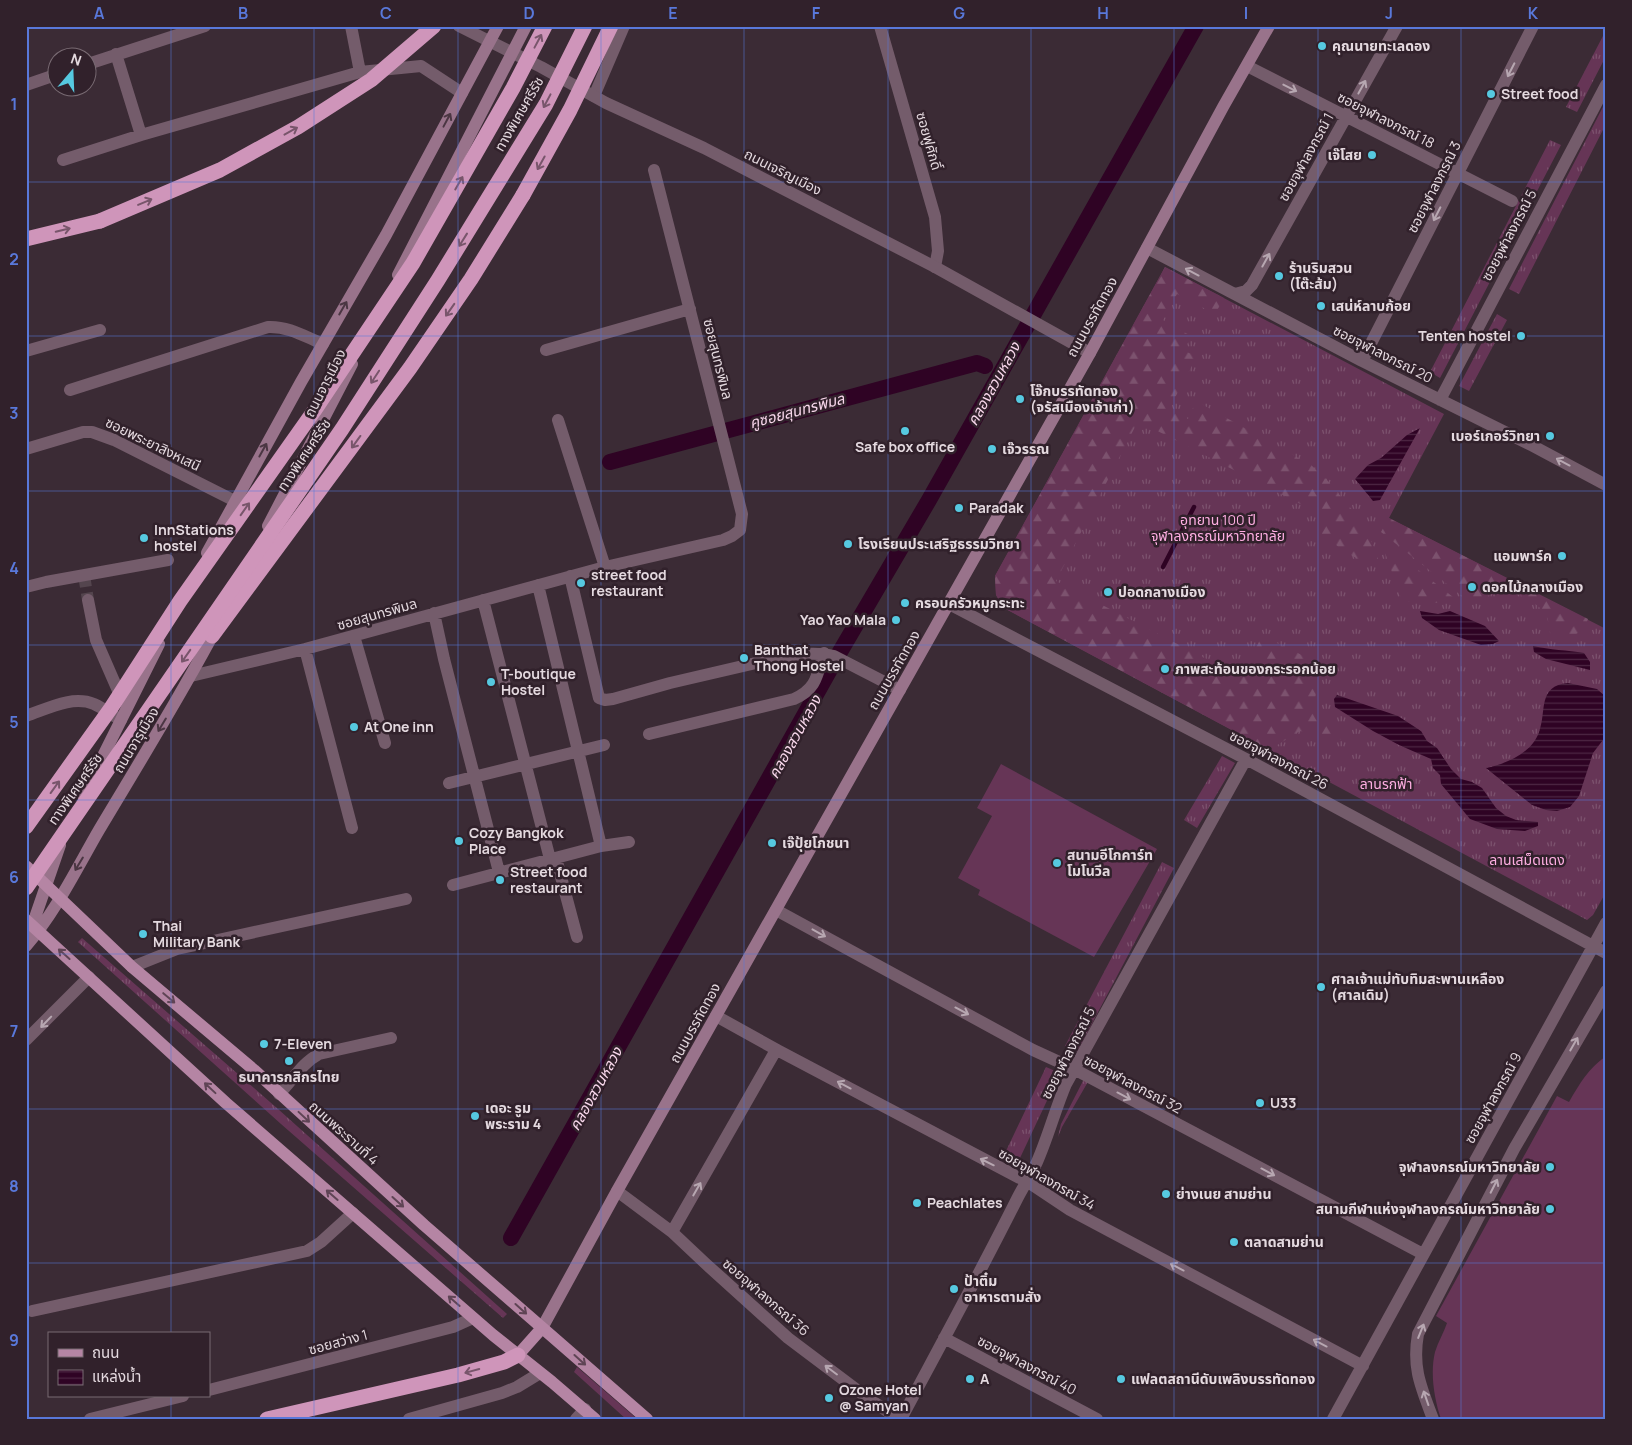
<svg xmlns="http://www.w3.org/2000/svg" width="1632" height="1445" viewBox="0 0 1632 1445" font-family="Manrope,'Noto Sans Thai',sans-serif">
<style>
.grass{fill:url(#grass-tufts)}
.forest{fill:url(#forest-firs)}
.pitch{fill:#663556}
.water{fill:url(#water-rules)}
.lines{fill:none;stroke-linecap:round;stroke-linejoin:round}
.stream{stroke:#2f0324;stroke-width:4.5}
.canal{stroke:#2f0324;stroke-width:16}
.minor-tunnel{stroke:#54454e;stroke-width:12;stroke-dasharray:12 6;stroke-linecap:butt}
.minor{stroke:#745c6b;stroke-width:12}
.tertiary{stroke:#745c6b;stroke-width:12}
.secondary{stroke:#99738b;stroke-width:12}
.primary{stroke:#b585a4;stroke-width:12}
.motorway{stroke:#cf95ba;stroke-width:15}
.motorway-bridge{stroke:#cf95ba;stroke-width:15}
.oneway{stroke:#78556b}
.oneway2{stroke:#b7a7b1}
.oneway3{stroke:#4b3643}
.oneway4{stroke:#5f4455}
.grid{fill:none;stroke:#5978da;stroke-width:1;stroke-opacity:0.55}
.poi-dot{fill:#56c9e0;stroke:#31212b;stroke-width:2}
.labels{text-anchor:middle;stroke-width:5;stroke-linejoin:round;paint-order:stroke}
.poi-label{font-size:14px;font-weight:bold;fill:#e4d9df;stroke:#31212b;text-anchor:start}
.street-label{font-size:14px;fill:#e4d9df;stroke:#31212b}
.park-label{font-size:14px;fill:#feaee2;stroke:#31212b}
.water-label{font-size:15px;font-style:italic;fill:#f9d8ec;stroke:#31212b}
.neatline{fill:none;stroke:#5978da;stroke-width:2}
.grid-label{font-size:16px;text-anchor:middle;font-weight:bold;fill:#5978da}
</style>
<defs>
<pattern id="grass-tufts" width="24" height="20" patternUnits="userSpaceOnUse" patternTransform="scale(1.25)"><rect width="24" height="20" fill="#663556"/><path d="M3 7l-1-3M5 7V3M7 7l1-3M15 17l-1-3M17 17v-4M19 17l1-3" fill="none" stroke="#7c526e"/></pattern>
<pattern id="forest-firs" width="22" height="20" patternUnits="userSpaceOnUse" patternTransform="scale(1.25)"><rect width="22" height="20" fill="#663556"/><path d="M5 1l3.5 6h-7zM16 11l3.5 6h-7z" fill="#7c526e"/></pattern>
<pattern id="water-rules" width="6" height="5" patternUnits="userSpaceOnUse" patternTransform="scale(1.25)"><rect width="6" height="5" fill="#2f0324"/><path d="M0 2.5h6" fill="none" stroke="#4d2743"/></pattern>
</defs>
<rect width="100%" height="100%" fill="#3b2b35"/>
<!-- grass -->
<path class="grass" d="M1604,34L1606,35V56L1577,112L1566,107Z
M1606,101V124L1519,294L1509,289Z
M1550,140L1561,145L1440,378L1430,372Z
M1165,267L1444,414L1389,518L1606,629V892L1593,915L1587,920L1004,608L996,595L995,576Z
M1497,314L1507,320L1469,391L1459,386Z
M1222,756L1235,763L1197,828L1184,820Z
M1162,862L1174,868L1077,1052L1065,1046Z
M82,938L278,1109L507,1314L503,1318L281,1124L78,942Z
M1046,1067L1060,1073L1020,1158L1006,1151Z
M1085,1077L1089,1080L1062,1127L1058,1137L1061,1124Z
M577,1367L637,1419H626L574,1372Z"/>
<!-- forest -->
<path class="forest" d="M1165,267L1224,298L1215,314L1177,294L1163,320L1191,336L1184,351L1197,356L1169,409L1188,419L1196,401L1311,465L1327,480L1354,512L1371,540L1380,564L1363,562L1344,551L1315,529L1322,515L1138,421L1056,581L1241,677L1262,636L1327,667L1318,682L1314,704C1326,718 1342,728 1354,742L1300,731L1269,750L1004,608L996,595L995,576Z
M1389,518L1588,619C1581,639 1568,637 1550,633C1549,628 1549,622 1547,617C1541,603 1512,590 1497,586L1481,604L1471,603L1381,532Z
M1381,541L1462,604L1402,601Z"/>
<!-- pitch -->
<path class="pitch" d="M1001,764L1157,849L1094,957L978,895L980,890L958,878L992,816L977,808Z
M1606,1056V1419H1441C1434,1398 1430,1373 1435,1352C1438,1342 1444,1332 1447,1323L1436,1316L1557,1096L1569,1102C1580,1083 1588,1069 1606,1056Z"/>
<!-- water -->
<path class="water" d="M1420,428L1380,500L1373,501L1355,479L1368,465L1381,458L1407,435Z
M1420,611L1438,614L1450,611L1485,626L1499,641L1493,644L1481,645L1439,630L1422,618Z
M1533,646C1550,650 1567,650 1584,653L1590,662V670L1546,659L1534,652Z
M1568,683L1597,689L1606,697V736L1593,753L1579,796L1570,807L1557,811L1546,810L1532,805L1486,768C1506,764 1532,753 1539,732C1547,711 1537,686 1568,683Z
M1337,695L1398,716L1421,731L1427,741L1437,748L1451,769L1461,779L1472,782L1482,788L1496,808L1506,816L1516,820L1538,822V826L1525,831L1497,829L1470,819L1441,784L1440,775L1433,768L1431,759L1399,745L1373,731L1335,707L1334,699Z"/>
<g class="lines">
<!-- stream -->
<path class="stream" d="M1163,567L1194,507"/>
<!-- canal -->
<path class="canal" d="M610,462L977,363L985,366
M511,1238L837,657L929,500L1196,26"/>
<!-- minor-tunnel -->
<path class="minor-tunnel" d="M84,575L88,600"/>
<!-- minor -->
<path class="minor" d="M351,26L360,72
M880,26L935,217L938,251L935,267
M116,54L141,135
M88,64L205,26
M1247,66L1512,201
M26,85L58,74
M594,96L624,26
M63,160L141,135L360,72L421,66L462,93
M1147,248L1362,361L1533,446L1606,485
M1235,294L1246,291L1252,285L1397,26
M546,350L690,309
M26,351L100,330
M1362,361L1533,26
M70,390L268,327C288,326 304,336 323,344
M1440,400L1606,85
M558,420L605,567
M26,449L83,432H92L114,440L235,501
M570,576L599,698L605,700L613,699L670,683L786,656C802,654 818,652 834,656L900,690
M538,585L601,846
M26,587L46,582L168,560
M88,600L96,640L123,702
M483,600L550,859
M949,604L1246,759L1606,953
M434,613L444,659L499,872
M354,636L385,743
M305,649L352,828
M191,676L305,649L605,567L723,540L732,536L740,530L742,514L654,170
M26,716C47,709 72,695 94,704C103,708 112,715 121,720
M649,734L794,699C817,689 817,675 824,653
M449,783L604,745
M556,858L577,937
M453,885L601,846L629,842
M776,910L1033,1050L1070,1067L1423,1254
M132,967L177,949L406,899
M716,1016L779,1051L1031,1184L1070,1210L1363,1366
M26,1040L89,977
M279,1094C292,1081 302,1063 319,1054L391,1038
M617,1191L672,1232L706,1264L788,1338L869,1399L899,1419
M672,1232L776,1050
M32,1311L307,1251L321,1242L353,1213
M944,1338L1097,1419
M209,1390L453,1327L473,1318
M90,1419L183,1396
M409,1419L502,1393L517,1387L540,1373
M576,1419L585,1409
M901,1419C940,1346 980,1273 1017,1199C1023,1187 1031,1175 1037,1162C1048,1137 1055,1110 1066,1084L1246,759
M1333,1419L1606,923
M1433,1419C1421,1387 1412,1368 1418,1334L1514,1149L1606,991"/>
<!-- tertiary -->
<path class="tertiary" d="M459,26L541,67L606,103L704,148L935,267L1090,353"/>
<!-- secondary -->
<path class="secondary" d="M398,275L526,26
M268,526L352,364
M207,553L301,382L386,235L498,26
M83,796L159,644
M29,935L60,845
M26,946C55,913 77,868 99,830C139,763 180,697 216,629
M542,1328L617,1191L1090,353L1223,107L1269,26"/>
<!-- primary -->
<path class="primary" d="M26,866L132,967L254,1070L424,1225L647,1419
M26,920L226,1103L493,1335L552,1382L595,1419
M518,1355L542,1328"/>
<!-- motorway -->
<path class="motorway" d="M26,239L100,221
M212,636L410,368L471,279L523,195
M267,1419L458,1375L504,1362L518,1355"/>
<!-- motorway-bridge -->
<path class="motorway-bridge" d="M523,195L570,110L611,26
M100,221L220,170L298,127L371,80L434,26
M26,827L111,708L180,601L314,411L413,263L513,88L545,26
M26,888L342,429L438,280L546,104L585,26"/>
</g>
<!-- one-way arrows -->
<defs><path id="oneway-shaft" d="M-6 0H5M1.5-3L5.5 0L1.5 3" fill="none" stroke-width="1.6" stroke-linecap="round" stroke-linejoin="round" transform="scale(1.25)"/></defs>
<g class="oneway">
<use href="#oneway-shaft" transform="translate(538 41) rotate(-62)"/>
<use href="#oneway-shaft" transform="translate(547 101) rotate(118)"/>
<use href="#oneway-shaft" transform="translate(291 131) rotate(-29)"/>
<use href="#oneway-shaft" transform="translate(541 163) rotate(119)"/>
<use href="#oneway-shaft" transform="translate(459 183) rotate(-60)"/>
<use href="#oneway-shaft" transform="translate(145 202) rotate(-23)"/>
<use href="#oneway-shaft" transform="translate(63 230) rotate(-14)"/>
<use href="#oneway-shaft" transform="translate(463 240) rotate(122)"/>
<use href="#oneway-shaft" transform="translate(450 310) rotate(125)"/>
<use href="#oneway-shaft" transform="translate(375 377) rotate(123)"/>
<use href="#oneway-shaft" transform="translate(356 442) rotate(126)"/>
<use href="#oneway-shaft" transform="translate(245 509) rotate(-55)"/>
<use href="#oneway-shaft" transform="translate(186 656) rotate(125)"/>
<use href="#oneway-shaft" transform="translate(55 787) rotate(-54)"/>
<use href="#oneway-shaft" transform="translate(472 1371) rotate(165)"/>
</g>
<g class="oneway2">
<use href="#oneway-shaft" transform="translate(1511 70) rotate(117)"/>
<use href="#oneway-shaft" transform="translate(1362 87) rotate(-61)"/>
<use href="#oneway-shaft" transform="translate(1290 88) rotate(27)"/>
<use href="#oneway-shaft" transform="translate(1437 214) rotate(117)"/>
<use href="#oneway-shaft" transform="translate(1266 260) rotate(-61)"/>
<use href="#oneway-shaft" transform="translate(1192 272) rotate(-152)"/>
<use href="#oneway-shaft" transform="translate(1563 462) rotate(-152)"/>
<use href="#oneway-shaft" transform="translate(819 933) rotate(29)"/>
<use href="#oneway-shaft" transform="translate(962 1011) rotate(28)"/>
<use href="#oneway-shaft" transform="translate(46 1022) rotate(134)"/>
<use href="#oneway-shaft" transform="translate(1574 1044) rotate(-60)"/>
<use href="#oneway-shaft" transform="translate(844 1085) rotate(-152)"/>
<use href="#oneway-shaft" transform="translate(1124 1096) rotate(28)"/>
<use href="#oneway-shaft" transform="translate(987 1162) rotate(-154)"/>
<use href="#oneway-shaft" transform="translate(1268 1172) rotate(28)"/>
<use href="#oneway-shaft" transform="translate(1494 1186) rotate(-63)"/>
<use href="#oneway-shaft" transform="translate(697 1189) rotate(-60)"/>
<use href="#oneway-shaft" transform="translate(1177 1267) rotate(-152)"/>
<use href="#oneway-shaft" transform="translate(1421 1331) rotate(-68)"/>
<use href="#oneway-shaft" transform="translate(1320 1343) rotate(-152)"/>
<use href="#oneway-shaft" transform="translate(831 1370) rotate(-143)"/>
<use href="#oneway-shaft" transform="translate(1426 1398) rotate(-109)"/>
</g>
<g class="oneway3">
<use href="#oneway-shaft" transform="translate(447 120) rotate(-62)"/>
<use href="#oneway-shaft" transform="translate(343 308) rotate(-60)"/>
<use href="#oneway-shaft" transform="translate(263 450) rotate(-61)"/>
<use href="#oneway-shaft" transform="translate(162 725) rotate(121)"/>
<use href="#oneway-shaft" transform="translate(79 864) rotate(121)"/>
</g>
<g class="oneway4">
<use href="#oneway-shaft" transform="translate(64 954) rotate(-138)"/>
<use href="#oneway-shaft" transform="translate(169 998) rotate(40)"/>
<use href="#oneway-shaft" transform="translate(210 1088) rotate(-137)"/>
<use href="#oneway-shaft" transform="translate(304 1117) rotate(43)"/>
<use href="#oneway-shaft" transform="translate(332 1195) rotate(-139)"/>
<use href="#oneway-shaft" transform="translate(398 1202) rotate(42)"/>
<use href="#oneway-shaft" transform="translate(454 1301) rotate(-139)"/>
<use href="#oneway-shaft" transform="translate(521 1309) rotate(42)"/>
<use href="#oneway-shaft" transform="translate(580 1360) rotate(42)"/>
</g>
<!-- grid -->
<path class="grid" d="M171,26V1334M314,26V1419M458,26V1419M601,26V1419M744,26V1419M888,26V1419M1031,26V1419M1174,26V1419M1318,26V1419M1461,26V1419M26,182H1606M26,336H1606M26,491H1606M26,645H1606M26,800H1606M26,954H1606M26,1109H1606M26,1263H1606M171,1396V1419"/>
<!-- markers -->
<g class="poi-dot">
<circle cx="1322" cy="46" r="5"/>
<circle cx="1491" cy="94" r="5"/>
<circle cx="1372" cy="155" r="5"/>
<circle cx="1279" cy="276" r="5"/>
<circle cx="1321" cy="306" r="5"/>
<circle cx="1521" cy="336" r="5"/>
<circle cx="1020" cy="399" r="5"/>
<circle cx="905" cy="431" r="5"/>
<circle cx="1550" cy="436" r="5"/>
<circle cx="992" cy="449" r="5"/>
<circle cx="959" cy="508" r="5"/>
<circle cx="144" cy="538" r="5"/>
<circle cx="848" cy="544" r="5"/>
<circle cx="1562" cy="556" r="5"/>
<circle cx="581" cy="583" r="5"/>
<circle cx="1472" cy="587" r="5"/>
<circle cx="1108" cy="592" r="5"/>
<circle cx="905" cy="603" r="5"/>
<circle cx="896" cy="620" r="5"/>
<circle cx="744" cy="658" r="5"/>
<circle cx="1165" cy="669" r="5"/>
<circle cx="491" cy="682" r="5"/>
<circle cx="354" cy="727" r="5"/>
<circle cx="459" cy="841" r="5"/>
<circle cx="772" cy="843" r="5"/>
<circle cx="1057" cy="863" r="5"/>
<circle cx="500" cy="880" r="5"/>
<circle cx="143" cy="934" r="5"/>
<circle cx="1321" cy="987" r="5"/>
<circle cx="264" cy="1044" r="5"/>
<circle cx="289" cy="1061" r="5"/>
<circle cx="1260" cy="1103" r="5"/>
<circle cx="475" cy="1116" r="5"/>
<circle cx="1550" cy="1167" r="5"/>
<circle cx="1166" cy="1194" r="5"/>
<circle cx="917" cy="1203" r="5"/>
<circle cx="1550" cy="1209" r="5"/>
<circle cx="1234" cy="1242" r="5"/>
<circle cx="954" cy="1289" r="5"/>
<circle cx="970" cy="1379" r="5"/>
<circle cx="1121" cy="1379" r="5"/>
<circle cx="829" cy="1398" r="5"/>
</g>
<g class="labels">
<!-- poi labels -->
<g class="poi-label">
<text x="1332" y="51">คุณนายทะเลดอง</text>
<text x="1501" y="99">Street food</text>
<text x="1362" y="160" text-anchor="end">เจ๊โสย</text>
<text x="1289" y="273">ร้านริมสวน<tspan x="1289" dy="16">(โต๊ะส้ม)</tspan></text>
<text x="1331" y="311">เสน่ห์ลาบก้อย</text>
<text x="1511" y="341" text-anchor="end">Tenten hostel</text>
<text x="1030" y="396">โจ๊กบรรทัดทอง<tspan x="1030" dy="16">(จรัสเมืองเจ้าเก่า)</tspan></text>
<text x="1540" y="441" text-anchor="end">เบอร์เกอร์วิทยา</text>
<text x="905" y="452" text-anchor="middle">Safe box office</text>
<text x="1002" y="454">เจ๊วรรณ</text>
<text x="969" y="513">Paradak</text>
<text x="154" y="535">InnStations<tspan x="154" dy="16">hostel</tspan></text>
<text x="858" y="549">โรงเรียนประเสริฐธรรมวิทยา</text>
<text x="1552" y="561" text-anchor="end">แอมพาร์ค</text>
<text x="591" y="580">street food<tspan x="591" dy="16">restaurant</tspan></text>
<text x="1482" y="592">ดอกไม้กลางเมือง</text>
<text x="1118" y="597">ปอดกลางเมือง</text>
<text x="915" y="608">ครอบครัวหมูกระทะ</text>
<text x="886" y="625" text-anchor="end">Yao Yao Mala</text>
<text x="754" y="655">Banthat<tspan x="754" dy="16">Thong Hostel</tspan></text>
<text x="1175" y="674">ภาพสะท้อนของกระรอกน้อย</text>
<text x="501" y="679">T-boutique<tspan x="501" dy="16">Hostel</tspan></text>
<text x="364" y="732">At One inn</text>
<text x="469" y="838">Cozy Bangkok<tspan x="469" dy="16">Place</tspan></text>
<text x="782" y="848">เจ๊ปุ้ยโภชนา</text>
<text x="1067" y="860">สนามอีโกคาร์ท<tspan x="1067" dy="16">โมโนวีล</tspan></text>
<text x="510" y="877">Street food<tspan x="510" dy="16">restaurant</tspan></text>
<text x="153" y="931">Thai<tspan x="153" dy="16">Military Bank</tspan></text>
<text x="1331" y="984">ศาลเจ้าแม่ทับทิมสะพานเหลือง<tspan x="1331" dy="16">(ศาลเดิม)</tspan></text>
<text x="274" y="1049">7-Eleven</text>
<text x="289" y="1082" text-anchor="middle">ธนาคารกสิกรไทย</text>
<text x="1270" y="1108">U33</text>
<text x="485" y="1113">เดอะ รูม<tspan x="485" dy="16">พระราม 4</tspan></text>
<text x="1540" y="1172" text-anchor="end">จุฬาลงกรณ์มหาวิทยาลัย</text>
<text x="1176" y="1199">ย่างเนย สามย่าน</text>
<text x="927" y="1208">Peachlates</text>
<text x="1540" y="1214" text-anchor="end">สนามกีฬาแห่งจุฬาลงกรณ์มหาวิทยาลัย</text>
<text x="1244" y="1247">ตลาดสามย่าน</text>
<text x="964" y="1286">ป้าติ๋ม<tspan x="964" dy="16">อาหารตามสั่ง</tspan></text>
<text x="980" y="1384">A</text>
<text x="1131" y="1384">แฟลตสถานีดับเพลิงบรรทัดทอง</text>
<text x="839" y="1395">Ozone Hotel<tspan x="839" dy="16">@ Samyan</tspan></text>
</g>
<!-- street labels -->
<g class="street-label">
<text transform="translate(519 114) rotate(-60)" y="5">ทางพิเศษศรีรัช</text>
<text transform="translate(1386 120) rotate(27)" y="5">ซอยจุฬาลงกรณ์ 18</text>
<text transform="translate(929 141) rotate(74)" y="5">ซอยฟูศักดิ์</text>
<text transform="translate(1306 157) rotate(-61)" y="5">ซอยจุฬาลงกรณ์ 1</text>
<text transform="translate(783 172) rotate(27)" y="5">ถนนเจริญเมือง</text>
<text transform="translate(1434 187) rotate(-63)" y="5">ซอยจุฬาลงกรณ์ 3</text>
<text transform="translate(1509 235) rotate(-62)" y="5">ซอยจุฬาลงกรณ์ 5</text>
<text transform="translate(1092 317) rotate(-61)" y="5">ถนนบรรทัดทอง</text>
<text transform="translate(1383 354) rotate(27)" y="5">ซอยจุฬาลงกรณ์ 20</text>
<text transform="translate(718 359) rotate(76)" y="5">ซอยสุนทรพิมล</text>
<text transform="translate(325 383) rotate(-63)" y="5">ถนนจารุเมือง</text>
<text transform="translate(153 444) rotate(26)" y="5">ซอยพระยาสิงหเสนี</text>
<text transform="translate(304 455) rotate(-56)" y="5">ทางพิเศษศรีรัช</text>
<text transform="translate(377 614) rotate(-16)" y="5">ซอยสุนทรพิมล</text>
<text transform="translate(894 670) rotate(-60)" y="5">ถนนบรรทัดทอง</text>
<text transform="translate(136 740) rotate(-59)" y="5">ถนนจารุเมือง</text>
<text transform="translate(1279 760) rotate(28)" y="5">ซอยจุฬาลงกรณ์ 26</text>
<text transform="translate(75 789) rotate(-55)" y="5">ทางพิเศษศรีรัช</text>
<text transform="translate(695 1023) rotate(-61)" y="5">ถนนบรรทัดทอง</text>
<text transform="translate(1068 1053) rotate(-63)" y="5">ซอยจุฬาลงกรณ์ 5</text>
<text transform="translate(1133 1084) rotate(28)" y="5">ซอยจุฬาลงกรณ์ 32</text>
<text transform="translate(1493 1098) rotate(-61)" y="5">ซอยจุฬาลงกรณ์ 9</text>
<text transform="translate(344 1133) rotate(42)" y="5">ถนนพระรามที่ 4</text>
<text transform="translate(1047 1179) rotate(30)" y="5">ซอยจุฬาลงกรณ์ 34</text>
<text transform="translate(766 1297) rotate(41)" y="5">ซอยจุฬาลงกรณ์ 36</text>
<text transform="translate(338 1342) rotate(-15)" y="5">ซอยสว่าง 1</text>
<text transform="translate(1027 1365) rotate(28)" y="5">ซอยจุฬาลงกรณ์ 40</text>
</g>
<!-- park labels -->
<g class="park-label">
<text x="1218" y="525">อุทยาน 100 ปี<tspan x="1218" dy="16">จุฬาลงกรณ์มหาวิทยาลัย</tspan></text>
<text x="1386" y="789">ลานรกฟ้า</text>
<text x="1527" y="865">ลานเสม็ดแดง</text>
</g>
<!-- water labels -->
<g class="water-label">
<text transform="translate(994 384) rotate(-61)" y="5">คลองสวนหลวง</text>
<text transform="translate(797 411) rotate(-15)" y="5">คูซอยสุนทรพิมล</text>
<text transform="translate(795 737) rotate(-61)" y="5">คลองสวนหลวง</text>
<text transform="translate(596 1089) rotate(-61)" y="5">คลองสวนหลวง</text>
</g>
</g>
<!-- border -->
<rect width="1632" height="1445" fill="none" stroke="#31212b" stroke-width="55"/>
<!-- legend -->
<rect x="48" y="1332" width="162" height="65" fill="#31212b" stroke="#796b73"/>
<rect x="58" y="1349" width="25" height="8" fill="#b585a4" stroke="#796b73"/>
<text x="92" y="1358" font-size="15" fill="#e4d9df">ถนน</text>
<rect x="58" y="1370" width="25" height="15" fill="url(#water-rules)" stroke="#796b73"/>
<text x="92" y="1382" font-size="15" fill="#e4d9df">แหล่งน้ำ</text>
<!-- north arrow -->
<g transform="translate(72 72) rotate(19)"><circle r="24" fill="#31212b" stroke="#796b73"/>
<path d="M0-4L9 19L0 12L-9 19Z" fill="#56c9e0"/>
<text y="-8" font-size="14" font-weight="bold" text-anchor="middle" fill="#e4d9df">N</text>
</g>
<rect x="28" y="28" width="1576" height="1390" class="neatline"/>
<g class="grid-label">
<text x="99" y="19">A</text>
<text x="243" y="19">B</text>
<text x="386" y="19">C</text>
<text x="529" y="19">D</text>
<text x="673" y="19">E</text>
<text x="816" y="19">F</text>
<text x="959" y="19">G</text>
<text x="1103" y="19">H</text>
<text x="1246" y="19">I</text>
<text x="1389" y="19">J</text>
<text x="1533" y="19">K</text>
<text x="14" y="110">1</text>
<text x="14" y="265">2</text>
<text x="14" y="419">3</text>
<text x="14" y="574">4</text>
<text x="14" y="728">5</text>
<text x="14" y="883">6</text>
<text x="14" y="1037">7</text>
<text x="14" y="1192">8</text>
<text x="14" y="1346">9</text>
</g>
</svg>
